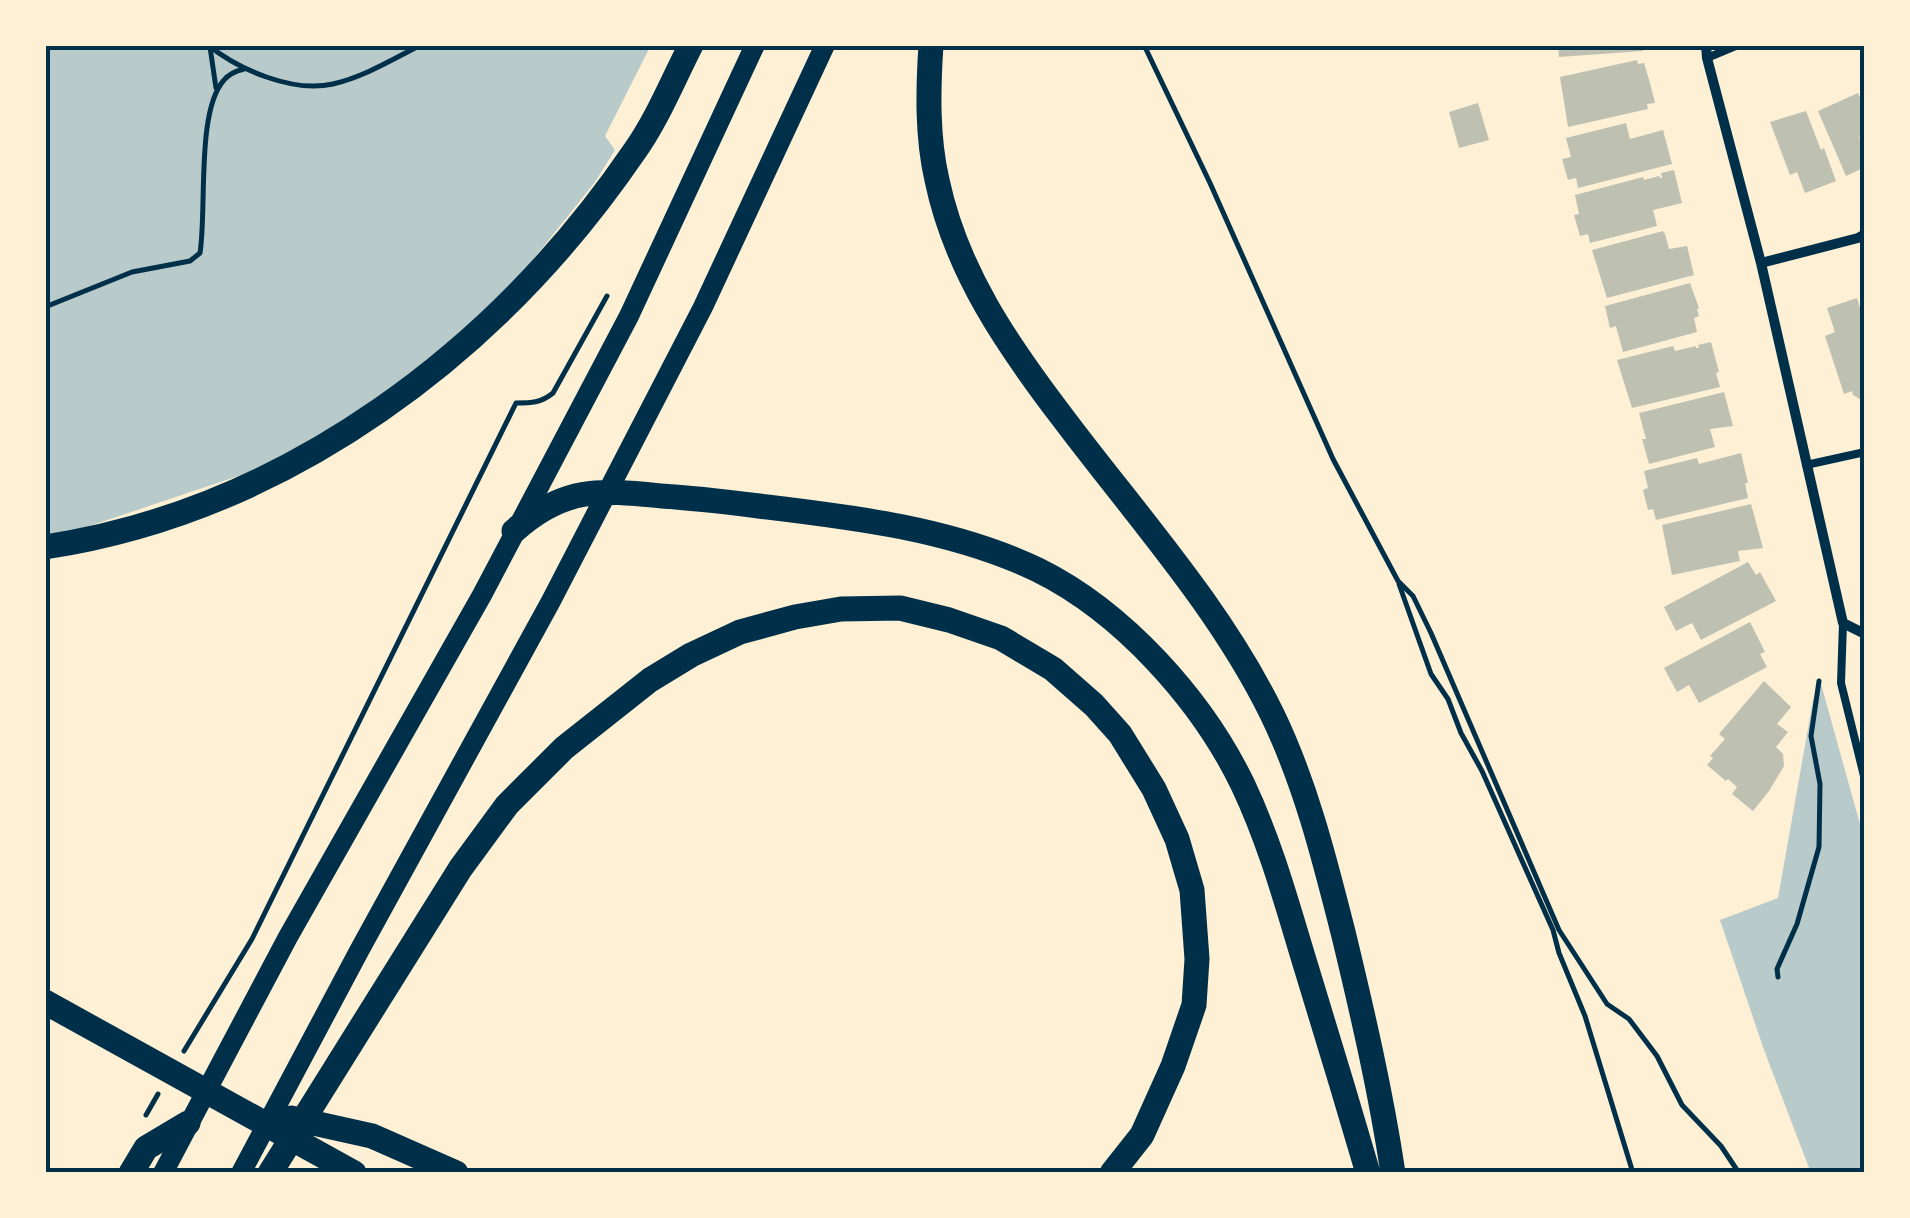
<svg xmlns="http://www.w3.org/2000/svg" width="1910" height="1218" viewBox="0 0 1910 1218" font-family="'Nunito Sans',sans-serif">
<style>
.green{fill:#b9caca}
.building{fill:#bec0b2}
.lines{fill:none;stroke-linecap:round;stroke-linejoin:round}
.path{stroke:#003049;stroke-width:5}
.service{stroke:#003049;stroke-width:8}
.minor{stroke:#003049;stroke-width:10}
.secondary{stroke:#003049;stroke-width:20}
.motorway{stroke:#003049;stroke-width:25}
.neatline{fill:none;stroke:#003049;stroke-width:4}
</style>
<rect width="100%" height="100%" fill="#fdf0d5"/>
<!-- green -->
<path class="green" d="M45,45H651L605,136L615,150L595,182L512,286L402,385L265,467L45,541Z
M1821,684L1865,842V1173H1811L1764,1050L1720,920L1778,898L1813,700Z"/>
<!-- building -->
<path class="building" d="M1558,45H1642L1643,51L1559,57Z
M1637,60L1638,64L1644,63L1650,83L1655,103L1647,104L1648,109L1568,127L1560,77Z
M1858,93L1865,108V134L1859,137L1865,150V167L1846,176L1818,111Z
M1478,103L1489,140L1459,148L1449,112Z
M1806,111L1821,150L1824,148L1836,181L1805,193L1797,172L1790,175L1770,122Z
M1626,123L1630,139L1663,130L1672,164L1578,188L1576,178L1568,180L1562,159L1571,157L1566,138Z
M1674,170L1682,203L1653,210L1657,226L1590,243L1588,234L1580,236L1574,215L1579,214L1575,195L1643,177L1644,180L1659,176L1660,178H1662L1661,173Z
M1663,231L1665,234L1669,249L1687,246L1694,275L1607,298L1592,250Z
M1690,283L1699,308L1697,309L1699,316L1694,318L1697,332L1623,352L1616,326L1610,328L1605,306Z
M1857,298L1865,324V398L1860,399L1853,395L1852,391L1844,394L1825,336L1835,332L1827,308Z
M1711,342L1719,372L1716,373L1720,387L1632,408L1617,360L1673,346L1675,351L1696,346V348H1699L1698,345Z
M1724,392L1733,426L1710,429L1715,447L1649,464L1642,439H1646L1639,413Z
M1741,453L1748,483H1745L1748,498L1656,520L1653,509L1648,510L1643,490L1648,488L1644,471L1697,458L1699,464Z
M1751,504L1763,548L1738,551L1740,561L1672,575L1662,525Z
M1748,562L1756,575L1760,572L1776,601L1701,640L1692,623L1676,631L1664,607Z
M1750,622L1765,652L1760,654L1767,667L1699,703L1689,685L1677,692L1664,668Z
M1764,681L1791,707L1777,724L1788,732L1776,747L1783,754L1784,766L1769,791L1753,811L1732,794L1737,787L1728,779L1726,781L1707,765L1713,758L1710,756L1725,739L1719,734Z"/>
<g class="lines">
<!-- path -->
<path class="path" d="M208,45C239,70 293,93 333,84C364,77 393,59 421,45
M1144,45L1210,183L1333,459L1398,581L1413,596L1431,633L1559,930L1607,1004L1629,1019L1657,1056L1682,1105L1721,1146L1739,1173
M210,47L216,88
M45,307L132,272L190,261L200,253C207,210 196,111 224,80C229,74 236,71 244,69
M1399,584L1431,674L1448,699L1461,733L1482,771L1553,930L1559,953L1585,1016L1633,1173
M1778,977L1777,969L1797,924L1819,847L1820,784L1811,736L1819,681
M184,1051L252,939L516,403C531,403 541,403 553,393L607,296
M146,1115L158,1094"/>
<!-- service -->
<path class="service" d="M1707,58L1738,45
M1806,465L1865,452
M1843,623L1841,683L1865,780"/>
<!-- minor -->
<path class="minor" d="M1706,45L1707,58L1761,263L1843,623L1865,634
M1761,263L1858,238L1865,234"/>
<!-- secondary -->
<path class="secondary" d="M163,1173L288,937L482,595L629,316L755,45
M241,1173L359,951L551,601L703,307L825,45"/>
<!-- motorway -->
<path class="motorway" d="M931,45C928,90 927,137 937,180C956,271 1008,346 1063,418C1135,514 1219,606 1272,714C1306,784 1325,861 1344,936C1363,1015 1381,1093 1393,1173
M514,531C564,486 600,490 662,496C694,498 727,502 759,506C852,517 953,529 1038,570C1123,612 1202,700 1243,785C1271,844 1288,908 1307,970C1328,1038 1348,1105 1368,1173
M45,547C288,510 498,351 634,152C657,120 673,80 691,45
M45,1002L354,1173
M291,1118L372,1136L456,1173
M131,1173L146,1148L188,1123
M270,1173L460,869L507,805L564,748L650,680L691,655L740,632L795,617L841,609L900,608L949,620L1001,638L1053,669L1094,705L1120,734L1154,789L1177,839L1192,890L1197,959L1194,1005L1173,1066L1142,1135L1112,1173"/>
</g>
<!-- border -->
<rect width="1910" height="1218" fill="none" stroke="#fdf0d5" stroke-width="95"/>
<rect x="48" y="48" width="1814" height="1122" class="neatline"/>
</svg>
